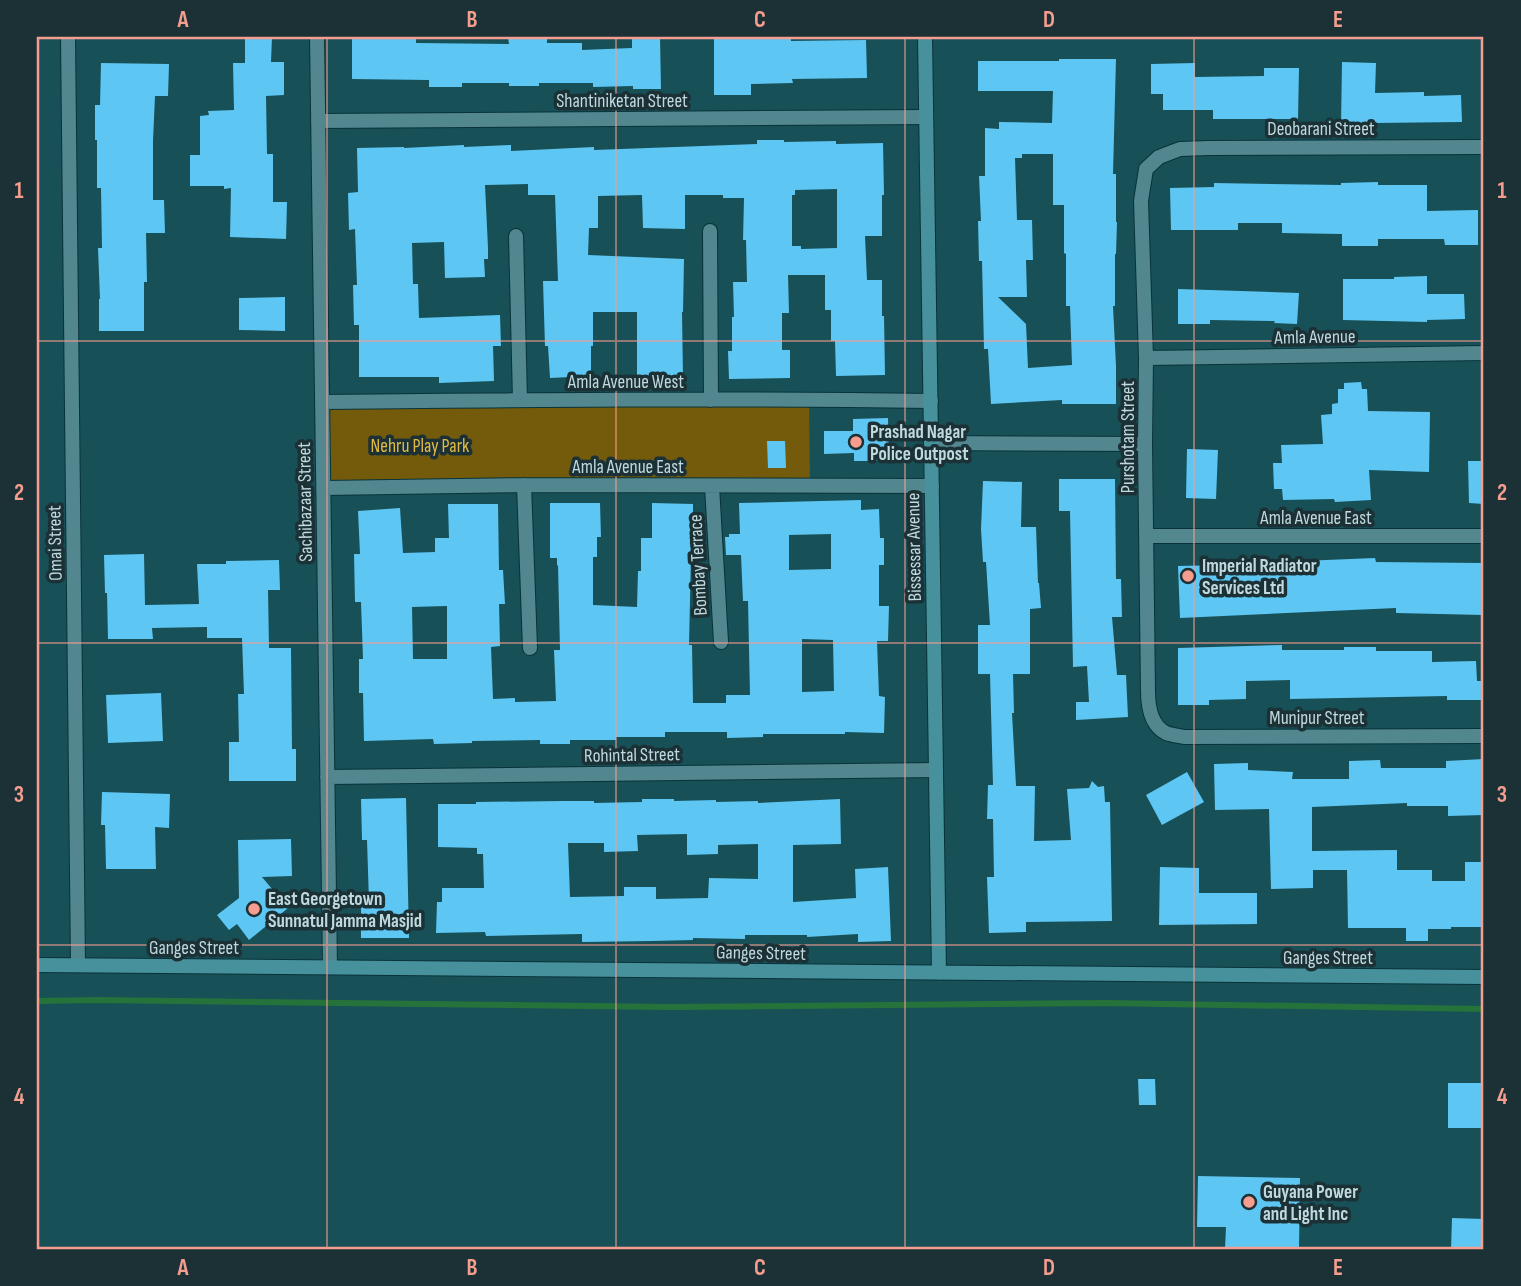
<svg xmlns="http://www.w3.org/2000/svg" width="1521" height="1286" viewBox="0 0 1521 1286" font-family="'Sofia Sans Condensed',sans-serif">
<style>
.green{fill:#745b0c}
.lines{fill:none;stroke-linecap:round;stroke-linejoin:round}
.stream{stroke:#25733b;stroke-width:6}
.building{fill:#5ec6f3;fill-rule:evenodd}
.street-casing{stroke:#08333a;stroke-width:16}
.secondary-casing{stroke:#08333a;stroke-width:16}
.street{stroke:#528790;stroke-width:14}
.secondary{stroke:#47919c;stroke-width:14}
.grid{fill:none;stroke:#f59d8f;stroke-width:2;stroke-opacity:0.55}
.poi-dot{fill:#f59d8f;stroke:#1b3135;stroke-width:2.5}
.labels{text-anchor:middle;stroke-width:7;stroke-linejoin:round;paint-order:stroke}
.street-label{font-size:19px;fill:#bfd9de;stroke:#1b3135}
.poi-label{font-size:19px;font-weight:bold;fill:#bfd9de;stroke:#1b3135;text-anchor:start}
.park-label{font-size:19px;fill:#e3ba44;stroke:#1b3135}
.neatline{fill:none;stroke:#f59d8f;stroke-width:2.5}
.grid-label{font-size:23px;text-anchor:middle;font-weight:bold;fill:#f59d8f}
</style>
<rect width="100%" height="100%" fill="#185058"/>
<!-- green -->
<path class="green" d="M809,399L810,485L324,488L322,402Z"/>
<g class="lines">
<!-- stream -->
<path class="stream" d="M37,1001L97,1000L671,1007L1105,1003L1484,1009"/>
</g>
<!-- building -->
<path class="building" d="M245,37H272L271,62H284V95L266,96L267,154H273V202H287L286,239L230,237L231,188L224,189V186H190V155H200V116L209,115L208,111L234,110L233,63H245Z
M508,37H547V43H582V50L632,48V37H660L661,89H633V86L593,87V83H539V86H509V83H462V87H429V80L352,79V38L416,39V43L509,44Z
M714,37H776V39H791V41L866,40L867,78L792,79L793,83L751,84V95H714Z
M1059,59H1116L1113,174H1116V222H1117L1116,254H1115V306H1113L1116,366V404H1062V400L991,404L988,349H984L982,261H979L978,221H981L979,176H985V128L999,129V122L1052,123L1053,91H978V61H1059ZM1022,154H1053V205H1064V253L1066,254V306H1070L1072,365L1028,368L1026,324L998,297H1027L1026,260H1033L1032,220H1017L1015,158H1022Z
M1342,62L1376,63L1375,93L1424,92V96L1461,95L1462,122L1375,123V126L1341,125Z
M101,63L169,64L168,96H155L153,141V200H164L165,233H146L147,282H144V331H99V299H100L98,248H102L101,188H97V140H95V105H100Z
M1195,63V77L1264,76V68H1299L1298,119H1213V110H1163V94H1151V64Z
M757,140H784V142L836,141V144L883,143L884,195H882V236H865L867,280H882V316H884L885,375L836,376L835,341H831V310H825V275H788L789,313H782V350H790V378L729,379L728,351H732V317H734L733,282H747L746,240H743L744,198H723V195H685V229L643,228L642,195L598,196V228H589L588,255L684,259L683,312H682L683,377H637V312H593V346H591V376L550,378L548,346H545L543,281H558L555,195H528V184L485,185L488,248V259H484L485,277L445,278L444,242L412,243L413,284H418L419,318L500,315L501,346H493L494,381L439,383V377H359V325H354L353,285H357L355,229L349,230L348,193L358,192L357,148L404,147V148L464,145V147L511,145V151L594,147V150L757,144ZM837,189V248L801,249V246H792V195H795V190Z
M1378,182V185H1427V211L1478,210V245H1445L1444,239H1378V246H1342V234L1282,233V223H1238V230H1171L1170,188L1214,187V183L1341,185V183Z
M1427,276V294H1464L1465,319L1427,320V322L1343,320V279H1394V277Z
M1178,289L1299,293L1297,324L1274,323L1275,321L1210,320V324H1178Z
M285,297V331L239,330V298Z
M1361,382L1362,389H1367L1368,411L1430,412L1429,472L1369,470L1371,500L1335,502L1334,499L1283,500L1282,489H1274L1273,463H1282L1281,445L1323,444L1321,415L1332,414V404L1338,403V389H1344V383Z
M888,418L889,461H854V453L824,454V431H853V419Z
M767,441H785L786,468H768Z
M1187,449L1218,450L1216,499L1186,498Z
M1468,461H1484V504L1469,503Z
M1059,479H1115L1116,579H1121L1122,617H1112L1117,675H1126L1128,717L1076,720V702H1089L1087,666L1073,667L1070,511H1059Z
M983,481L1022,482L1021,527H1036L1038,583H1039L1041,608L1030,609V674H1013L1014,713H1012L1016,786H1035L1034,841L1071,840L1067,789L1089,788L1092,781L1098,787L1104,786L1105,802H1110L1112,921L1026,922V932L989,933L987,877H994L993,819H987L988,785H993L990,674H978V625H990L986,562H983L981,529Z
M861,500V510L879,509L880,538H884V565H879V606H889L888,641H877L879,696L885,697L884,733L845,732V734H763V737L727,738V732H665V737H616V740H570V744H540V740L472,741V743L434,744L433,739L364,741L363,693H359V659H363L361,602H355L354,554H360L358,511L400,508L403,553L435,552V538H449L448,504H498L499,570H503L505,604H499L500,646L491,647L493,699L515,698V702L556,701L554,650H560L558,565L557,566V558H550V503H600L601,537H597V557H593V605L637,607L638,571H641V538H652V503L693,504V538L705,537L706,555H691L689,645H692L693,703H726V695H750L748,601H743L741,555H726L725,537H729V534H740L739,503ZM831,534V569L789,570V535ZM447,606V659H413L412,607ZM802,639L833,640L834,691L802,692Z
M144,554L145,605L199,604L197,564H226V561L279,560L280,590H268L269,648H291L292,749H296V781H229V742H239L238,694H244L242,638H207V627L152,628L153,639H108L107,593H105L104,555Z
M1375,558L1376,562L1482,563L1483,615L1396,613V608L1180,618L1178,566L1277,564V562Z
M1282,645V650H1344V647H1376V651H1432V662L1476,661L1477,681H1482V700H1447V696L1290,699V680L1246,681V699L1209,700V705H1178V648Z
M161,693L163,741L108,743L106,695Z
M1484,759V815L1448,816V806H1407V803L1312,807V851L1397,850V870H1432V881H1465V862H1484V927H1451V929H1428V941H1406V928H1348L1347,870H1313V888L1271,889L1269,809L1215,810L1214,764L1248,763V770L1293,772L1292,779H1349V761L1380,760L1381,768H1446V761Z
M1187,772L1204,802L1162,825L1146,795Z
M102,792L170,794L169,828L155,827L156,869H106L105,825H101Z
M406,798L409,938H361V903L369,902L367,840H362L361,799Z
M642,799H674V801L716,800V802L758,801V803L840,799L841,844L793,845V902L856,898L855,869L888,867L891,941L858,942V934L807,937V935H745V939L693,938V940L652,941L582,942V934L486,936L485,932L436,933L437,902H442V888H484L483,854H477V848L438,847V804H476V802L562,801H594V803L642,802ZM687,834V855L718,854V845L758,844V879L709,878L708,898L656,899V887H624V896L570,897L568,843H604V852L638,851L637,835Z
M291,839L292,876L262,877L288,908L249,940L237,924L229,930L217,915L239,898L238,840Z
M1160,867L1199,868V893H1257V924L1159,925Z
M1138,1079H1155L1156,1105H1139Z
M1448,1083H1484V1128H1448Z
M1198,1176L1300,1178L1299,1249H1225L1226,1227H1197Z
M1452,1218L1484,1219V1249H1451Z"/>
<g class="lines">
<!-- street casing -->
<g class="street-casing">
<path id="street" d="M68,37L78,965
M317,37L330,967
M318,121L926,117
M1484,147L1208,148L1180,149L1159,157L1146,169L1141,201L1146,358L1145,444L1148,691C1148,706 1150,725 1166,733C1171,735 1179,736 1184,737L1484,736
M710,231L711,400
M516,236L520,400
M1146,358L1484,353
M322,402C525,400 728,398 931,401
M931,443L1145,444
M524,485L530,648
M712,486L721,642
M324,488L524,485L932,486
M1147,536H1484
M327,777L936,770"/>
</g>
<!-- secondary casing -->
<g class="secondary-casing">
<path id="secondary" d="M925,37L939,973
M37,965L1484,977"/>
</g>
<!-- street -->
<use href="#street" class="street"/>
<!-- secondary -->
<use href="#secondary" class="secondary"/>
</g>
<!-- grid -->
<path class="grid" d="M327,37V1249M616,37V1249M905,37V1249M1194,37V1249M37,341H1484M37,643H1484M37,945H1484"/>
<!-- markers -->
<g class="poi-dot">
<circle cx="856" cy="442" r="7"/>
<circle cx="1188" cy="576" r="7"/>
<circle cx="254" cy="909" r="7"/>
<circle cx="1249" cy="1202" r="7"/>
</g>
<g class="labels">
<!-- street labels -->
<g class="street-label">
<text x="622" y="107">Shantiniketan Street</text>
<text x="1321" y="135">Deobarani Street</text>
<text transform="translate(1315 336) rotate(-1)" y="7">Amla Avenue</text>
<text x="626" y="388">Amla Avenue West</text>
<text transform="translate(1127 437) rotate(-90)" y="7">Purshotam Street</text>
<text x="628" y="473">Amla Avenue East</text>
<text transform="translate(304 502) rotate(-91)" y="7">Sachibazaar Street</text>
<text x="1316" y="524">Amla Avenue East</text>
<text transform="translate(54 543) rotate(-91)" y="7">Omai Street</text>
<text transform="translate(913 547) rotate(-91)" y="7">Bissessar Avenue</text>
<text transform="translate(697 565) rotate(-93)" y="7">Bombay Terrace</text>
<text x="1317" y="724">Munipur Street</text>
<text transform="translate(632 754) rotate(-1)" y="7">Rohintal Street</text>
<text x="194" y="954">Ganges Street</text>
<text transform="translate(761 952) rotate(1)" y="7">Ganges Street</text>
<text x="1328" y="964">Ganges Street</text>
</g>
<!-- poi labels -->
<g class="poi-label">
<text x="870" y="438">Prashad Nagar<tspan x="870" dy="22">Police Outpost</tspan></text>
<text x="1202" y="572">Imperial Radiator<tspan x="1202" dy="22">Services Ltd</tspan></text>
<text x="268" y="905">East Georgetown<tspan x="268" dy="22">Sunnatul Jamma Masjid</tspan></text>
<text x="1263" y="1198">Guyana Power<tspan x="1263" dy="22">and Light Inc</tspan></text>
</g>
<!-- park labels -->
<g class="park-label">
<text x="420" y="452">Nehru Play Park</text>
</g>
</g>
<!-- border -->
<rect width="1521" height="1286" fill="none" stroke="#1b3135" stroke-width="77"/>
<rect x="38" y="38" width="1444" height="1210" class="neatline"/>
<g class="grid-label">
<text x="183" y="27">A</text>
<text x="472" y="27">B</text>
<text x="760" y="27">C</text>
<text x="1049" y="27">D</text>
<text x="1338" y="27">E</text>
<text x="19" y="198">1</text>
<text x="1502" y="198">1</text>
<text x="19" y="500">2</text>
<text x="1502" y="500">2</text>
<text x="19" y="802">3</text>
<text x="1502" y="802">3</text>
<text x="19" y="1104">4</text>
<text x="1502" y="1104">4</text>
<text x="183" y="1275">A</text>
<text x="472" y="1275">B</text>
<text x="760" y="1275">C</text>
<text x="1049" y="1275">D</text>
<text x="1338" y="1275">E</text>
</g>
</svg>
